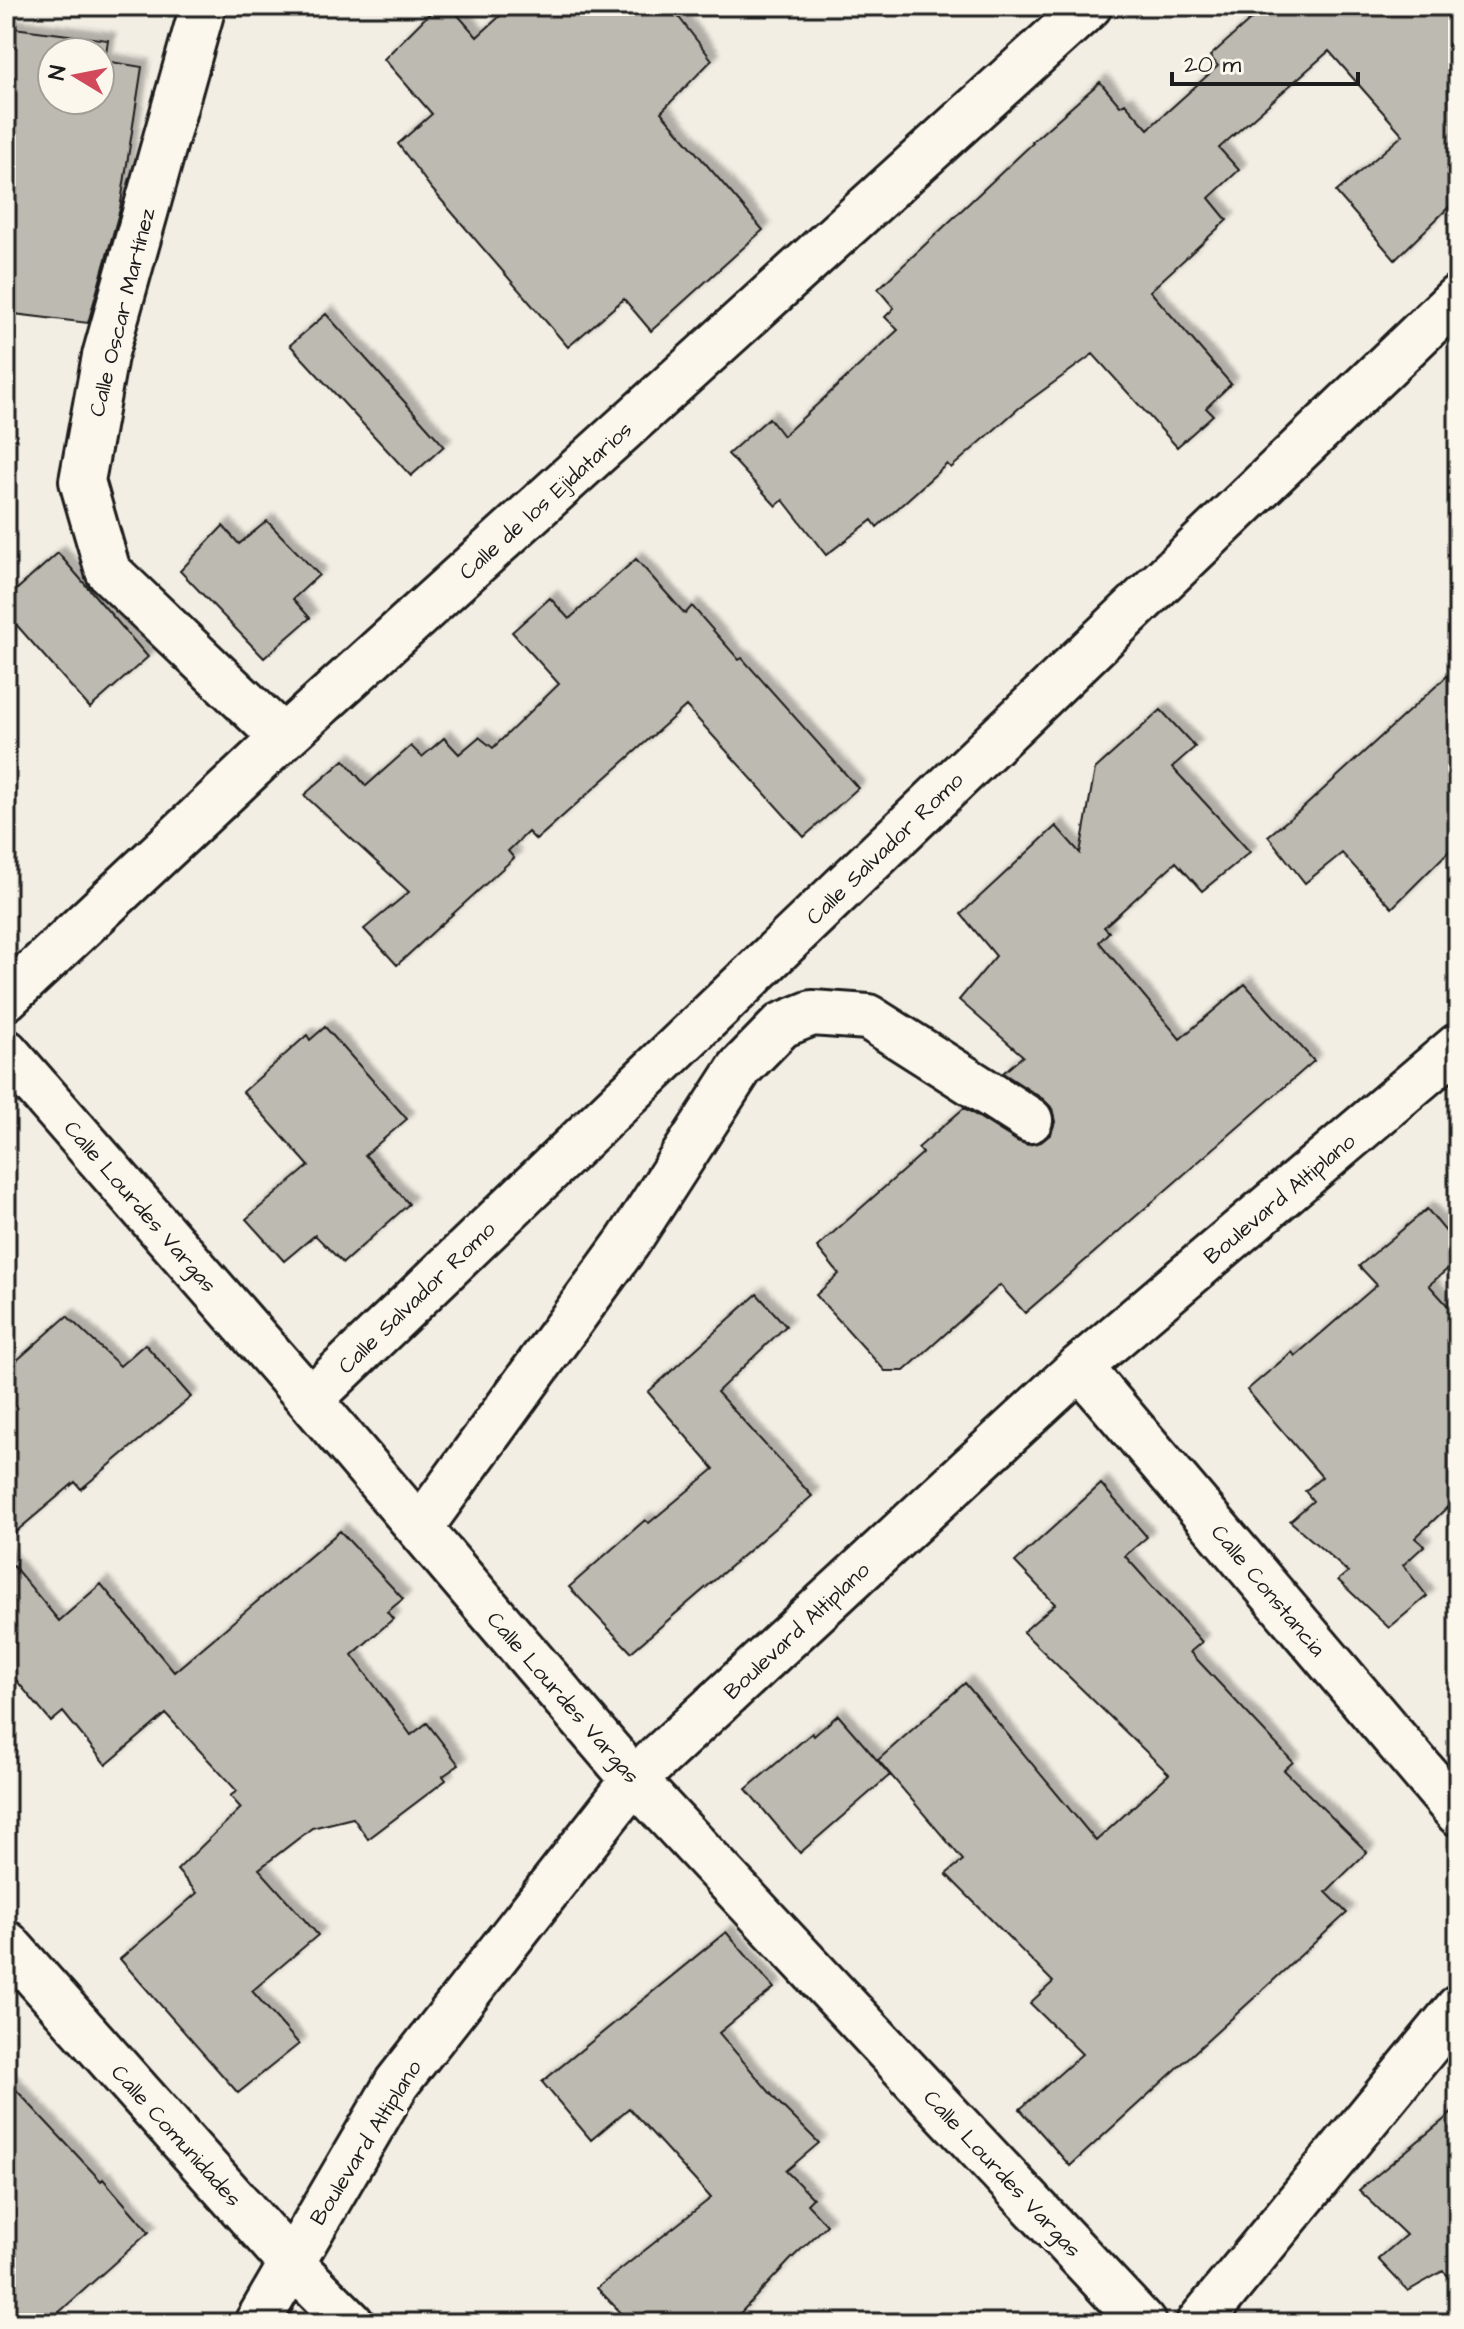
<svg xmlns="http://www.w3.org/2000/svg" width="1464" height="2329" viewBox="0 0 1464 2329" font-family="'Architects Daughter',sans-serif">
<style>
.building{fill:#bdbab1;stroke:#1c1c1c;stroke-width:2;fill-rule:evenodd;filter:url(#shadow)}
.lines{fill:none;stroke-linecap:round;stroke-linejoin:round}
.minor-casing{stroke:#1c1c1c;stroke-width:50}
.minor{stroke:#fbf7ec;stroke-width:44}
.labels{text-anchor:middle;stroke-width:8;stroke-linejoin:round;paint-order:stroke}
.street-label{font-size:22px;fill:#1c1c1c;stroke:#fbf7ec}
</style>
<defs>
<filter id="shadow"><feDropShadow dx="7" dy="-7" stdDeviation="2" flood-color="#0004"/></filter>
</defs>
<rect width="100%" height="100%" fill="#f2eee4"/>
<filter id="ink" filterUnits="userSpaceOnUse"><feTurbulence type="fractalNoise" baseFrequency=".0125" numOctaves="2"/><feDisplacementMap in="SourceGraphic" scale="16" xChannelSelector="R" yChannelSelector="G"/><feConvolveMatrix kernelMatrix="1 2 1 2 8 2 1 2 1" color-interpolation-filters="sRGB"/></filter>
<g filter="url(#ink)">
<!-- building -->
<path class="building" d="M437,6H450L477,37L511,6H670L712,60L661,112L763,230L651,331L624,299L568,347L431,188L398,144L432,114L384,59Z
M1266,6H1458V198L1395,260L1336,192L1403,135L1329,51L1219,148L1239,170L1209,198L1227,220L1150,291L1231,384L1206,408L1213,415L1177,447L1093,354L1019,408L951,468L947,464L877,527L872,520L826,555L783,500L776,506L728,454L769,418L783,436L898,330L885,317L894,308L878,289L1033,143L1032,142L1100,82L1120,106L1125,103L1148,129L1218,66L1210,56Z
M6,27L108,40L105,61L142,67L120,209L88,323L6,313ZM52,52H100V100H52Z
M326,314L444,446L411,476L290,345Z
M267,521L319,575L293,599L310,618L264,658L180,571L223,526L239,544Z
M58,553L148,657L90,708L6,613V599Z
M636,559L685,614L692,606L739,660L742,658L858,788L804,837L686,706L536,840L528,832L508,851L514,858L397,965L364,929L409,892L304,795L344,760L366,786L411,746L422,757L444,738L459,754L479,737L493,748L559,684L512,632L550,598L569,619Z
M1458,666V842L1392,908L1342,853L1305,883L1268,836L1303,808Z
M1161,710L1195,747L1172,767L1250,852L1202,891L1176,862L1104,927L1109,932L1099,942L1180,1039L1245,984L1314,1061L1025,1313L1000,1285L904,1371H885L816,1295L839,1274L817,1247L923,1153L918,1148L964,1108L1017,1141L1028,1145L1041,1142L1051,1134L1055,1122L1052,1108L1043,1099L1003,1073L1023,1056L959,1000L996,956L961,914L1056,826L1080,853L1095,769Z
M325,1027L407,1119L365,1155L409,1204L343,1263L315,1235L284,1261L246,1219L309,1166L243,1092L307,1035L310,1040Z
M1427,1209L1458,1246V1260L1429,1285L1458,1317V1497L1415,1538L1424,1546L1403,1565L1427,1596L1389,1628L1338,1580L1348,1572L1290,1521L1313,1501L1305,1491L1322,1477L1247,1390L1292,1352L1295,1356L1377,1285L1359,1266Z
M757,1294L786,1326L717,1392L812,1496L631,1652L569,1587L645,1520L649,1523L714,1469L648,1392Z
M67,1316L120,1366L145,1344L191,1397L81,1489L75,1482L6,1540V1370Z
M1101,1484L1147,1537L1125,1556L1202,1642L1190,1652L1293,1762L1284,1770L1367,1852L1326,1892L1347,1913L1070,2166L1020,2109L1082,2054L1030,2003L1053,1982L946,1874L963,1860L878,1760L965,1683L1096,1841L1169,1774L1023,1632L1055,1604L1015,1562Z
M340,1531L403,1599L387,1612L393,1619L352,1655L411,1735L427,1723L459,1765L443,1776L446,1780L368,1839L353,1818L312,1828L259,1869L318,1935L252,1991L299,2044L238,2093L120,1959L197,1893L177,1870L241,1808L230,1796L237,1791L166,1714L106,1765L63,1712L51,1722L6,1668V1557L59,1621L101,1584L174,1672Z
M838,1715L890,1775L800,1853L746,1789L812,1733L814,1736Z
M726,1932L774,1988L719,2033L777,2101L819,2143L786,2171L813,2198L807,2204L827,2225L793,2257L731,2323H631L597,2288L711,2198L629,2108L591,2140L542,2082Z
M6,2079L101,2181L103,2179L149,2232L47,2323H6Z
M1458,2108V2285L1443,2271L1408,2291L1378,2259L1406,2235L1359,2190Z"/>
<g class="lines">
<!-- minor casing -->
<g class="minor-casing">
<path id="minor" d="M203,6L105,356L82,481L108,571L283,738
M6,998L283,738L1089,6
M6,1052L310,1400L634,1780L1143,2323
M1080,1367L1458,1813
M310,1400L1458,297
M420,1528L628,1242L740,1068L782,1025L812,1013L868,1017L1030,1120
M6,1943L291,2263L351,2323
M257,2323L397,2083L634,1780L1080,1367L1458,1046
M1199,2323L1458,2008"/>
</g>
<!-- minor -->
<use href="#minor" class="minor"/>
</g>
</g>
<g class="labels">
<!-- street labels -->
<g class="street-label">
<text transform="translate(121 312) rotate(-76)" y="8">Calle Oscar Martínez</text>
<text transform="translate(545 500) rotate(-42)" y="8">Calle de los Ejidatarios</text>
<text transform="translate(884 848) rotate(-44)" y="8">Calle Salvador Romo</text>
<text transform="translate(1279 1198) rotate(-40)" y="8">Boulevard Altiplano</text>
<text transform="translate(141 1206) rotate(49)" y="8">Calle Lourdes Vargas</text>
<text transform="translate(416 1297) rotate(-44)" y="8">Calle Salvador Romo</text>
<text transform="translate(1269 1590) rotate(50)" y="8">Calle Constancia</text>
<text transform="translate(796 1630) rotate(-43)" y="8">Boulevard Altiplano</text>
<text transform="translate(564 1697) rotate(49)" y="8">Calle Lourdes Vargas</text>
<text transform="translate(177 2135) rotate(48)" y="8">Calle Comunidades</text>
<text transform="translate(365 2142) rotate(-58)" y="8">Boulevard Altiplano</text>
<text transform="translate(1003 2173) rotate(47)" y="8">Calle Lourdes Vargas</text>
</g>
</g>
<!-- margin -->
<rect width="1464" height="2329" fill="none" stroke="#fbf7ec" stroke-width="32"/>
<rect x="16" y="16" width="1432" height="2297" fill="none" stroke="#1c1c1c" stroke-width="3" filter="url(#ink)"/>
<!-- north arrow -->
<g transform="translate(76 76) rotate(280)"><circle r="38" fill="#fbf7ec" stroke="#a29f99" stroke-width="2"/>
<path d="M0-6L14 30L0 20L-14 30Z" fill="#d1495b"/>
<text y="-12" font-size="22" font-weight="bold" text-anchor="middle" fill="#1c1c1c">N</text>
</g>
<!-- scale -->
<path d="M1172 72v12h186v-12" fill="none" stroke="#1c1c1c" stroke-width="4"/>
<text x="1184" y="72" font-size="24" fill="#1c1c1c" stroke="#fbf7ec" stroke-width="6" paint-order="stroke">20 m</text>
</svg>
